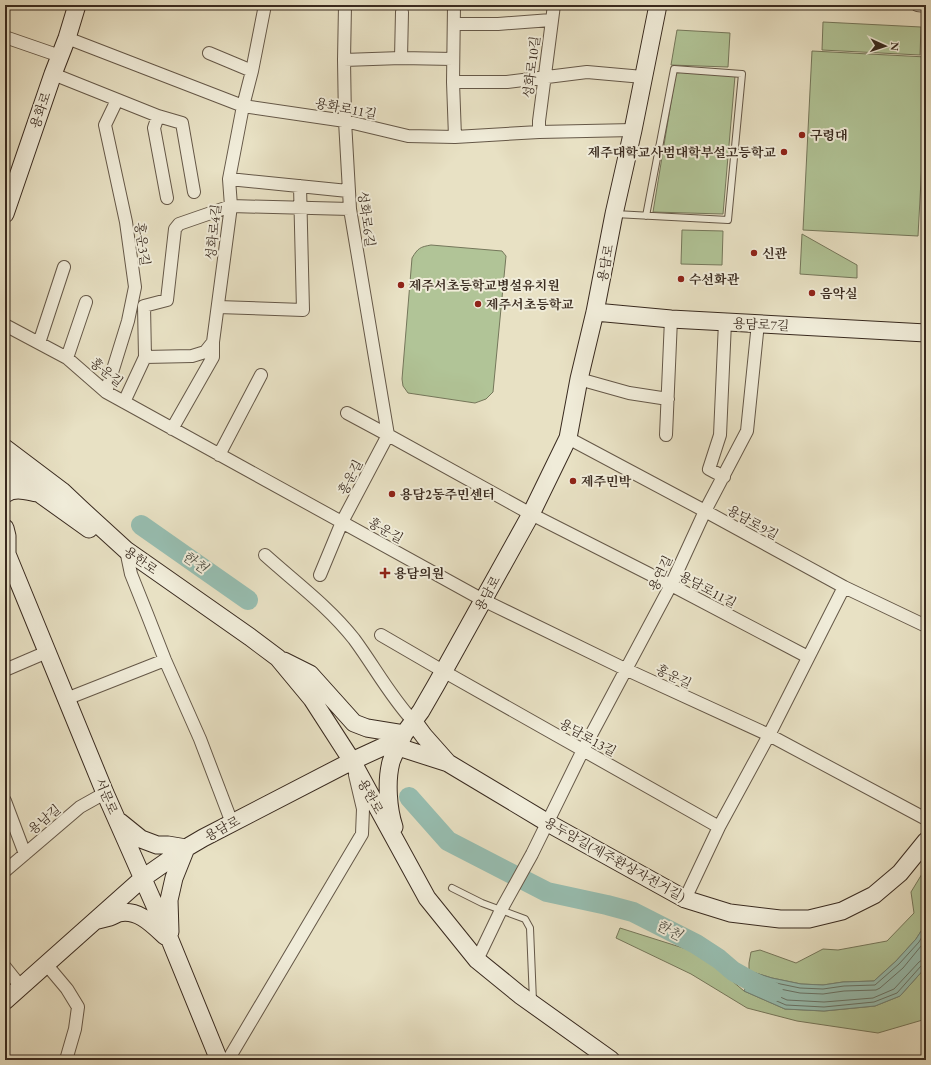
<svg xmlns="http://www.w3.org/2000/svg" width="931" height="1065" viewBox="0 0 931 1065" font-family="'EB Garamond','Noto Serif KR',serif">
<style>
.green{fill:#b1c497;stroke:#75775b}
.water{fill:#97beb1;stroke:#718377}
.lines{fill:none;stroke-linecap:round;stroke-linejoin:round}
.shore{stroke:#687468;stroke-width:1}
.river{stroke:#97beb1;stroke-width:20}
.lane-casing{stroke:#655848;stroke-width:8}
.street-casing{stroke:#655848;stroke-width:14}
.secondary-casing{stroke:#392a1f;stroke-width:19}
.lane{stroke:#f0ecd9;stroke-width:6}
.street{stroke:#f0ecd9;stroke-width:12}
.secondary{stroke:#f0ecd9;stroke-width:17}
.poi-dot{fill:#8f2418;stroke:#f0ecd9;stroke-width:1.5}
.labels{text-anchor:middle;stroke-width:4;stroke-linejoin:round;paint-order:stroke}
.street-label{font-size:13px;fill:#392a1f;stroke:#f0ecd9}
.poi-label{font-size:13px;font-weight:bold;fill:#392a1f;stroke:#f0ecd9;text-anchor:start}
.water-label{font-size:14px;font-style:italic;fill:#504f44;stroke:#f0ecd9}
</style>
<rect width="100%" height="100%" fill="#e8e1c4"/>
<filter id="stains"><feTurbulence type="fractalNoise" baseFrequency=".005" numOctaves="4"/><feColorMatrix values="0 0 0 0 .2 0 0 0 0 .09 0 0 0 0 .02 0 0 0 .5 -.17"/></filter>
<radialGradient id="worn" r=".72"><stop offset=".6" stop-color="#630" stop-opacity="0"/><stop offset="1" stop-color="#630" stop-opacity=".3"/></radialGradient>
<!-- green -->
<path class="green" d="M823,22L921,27L920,55L822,50Z
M677,30L730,33L728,67L671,65Z
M812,51L926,57V87L918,236L803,230Z
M676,72L735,76L723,214L653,212Z
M682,230L723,231L722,265L681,264Z
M802,234L857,265V278L800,274Z
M431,245L502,251L506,256L493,392L486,399L475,403L408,393L403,386L402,379L412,258C418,248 420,247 431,245Z
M925,869L926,870V925H925L916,939L896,961L874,981L843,982L823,985L801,984L772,978L749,971V963L751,952L760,950L796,963L823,949L838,950L887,941L914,913L911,892Z
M620,928L699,953L744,991L785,1009L824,1011L875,1006L900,996L926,967V1019L878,1033L797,1021L747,1008L691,974L616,938Z"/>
<!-- water -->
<path class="water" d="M925,925H926V967L900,996L875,1006L824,1011L785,1009L744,991L749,980V971L772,978L801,984L823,985L843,982L874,981L896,961L916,939Z"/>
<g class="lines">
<!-- shore -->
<path class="shore" d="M926,930L919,942L899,964L875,985L844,986L823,989L800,988L771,982L755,977L753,978L750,988L751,990L786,1005L824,1007L874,1002L897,993L921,966L926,964
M926,940L903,968L880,988L876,990L844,991L823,994L800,993L770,987L759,983L757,984V986L758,987L787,1000L824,1002L873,998L894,989L919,962L922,960L926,959"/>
<!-- river -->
<path class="river" d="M141,525L248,600
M409,797L448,841L547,892L607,905L633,912L696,944L719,959L733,971L749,980L773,992"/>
<!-- lane casing -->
<g class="lane-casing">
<path id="lane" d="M615,214L728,220L742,74L674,69L646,216
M452,888L482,903L525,919L530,928L533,1001"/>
</g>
<!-- street casing -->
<g class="street-casing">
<path id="street" d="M345,5L344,60L345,121L350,209L388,435
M454,5L453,82L455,137
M917,5L926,6
M454,24H498L551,20
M5,37L60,56
M67,38L243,106L345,121L408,136L455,137L539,132L633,130
M209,53L252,71
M401,58L402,12
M344,60L401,58L453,59
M53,74L158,116L182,123L194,192
M453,82H507L587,72L643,77
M158,116L154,128L167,198
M539,132V121L554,5
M229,179L348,191
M218,307L303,310L300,186
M5,325L67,358L106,392L483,600L625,669L769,735L926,819
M39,343L64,267
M145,357L144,306L167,300L175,229L179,224L231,206L350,209
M67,358L86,302
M579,379L629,393L668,399
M106,392L128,321L135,287L126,222L105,125L117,100
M124,402L145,357L192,356L205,352L213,342L231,206L229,179L243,106L252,71L265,5
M347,413L388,435L531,514L671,585L808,657
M172,429L213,357V342
M666,435L671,319
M568,438L705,511L844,587L926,626
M219,455L261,375
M724,477L709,469L720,435L725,322
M126,550L131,574L147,614L165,660L200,739L232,823
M265,555C295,582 329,607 354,639C374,666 390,696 413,721
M320,575L342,522L388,435
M381,635L443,671L719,827
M5,670L47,652
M66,699L165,660
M5,801L25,854
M5,871L80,807L105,793
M685,899L719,827L769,735L844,587
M477,960L501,910L532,854L583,750L671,585L705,511L747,431L758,323
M46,964L67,989L78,1007L75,1029L66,1060
M5,967L21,987
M228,1060L362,834L363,809L355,775"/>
</g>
<!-- secondary casing -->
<g class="secondary-casing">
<path id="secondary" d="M5,214L53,74L67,38L77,5
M595,312L671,319L926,333
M5,448L62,491L80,508L126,550L250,637L278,658L312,699L352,761L427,898L477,960L520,995L611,1060
M5,469L89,529
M5,494C15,487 26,491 37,493
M5,528L7,536V554L105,793L170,940L219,1060
M284,661L310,674L354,723L367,728L404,734C400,743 394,753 391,762C386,781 388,809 394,827
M413,721L424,736L448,763
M389,744L448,763L548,823L685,899L730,913L780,919H809L842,911L874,895L900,873L926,841
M120,822L141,839L157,845H168L186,848L174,878L169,900L170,932
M98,920C102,919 106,918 110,917C113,916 116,914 119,913C138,909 152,924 165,936
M5,1001L143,878L186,848L203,838L352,761L389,744L404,734L421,711L436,685L531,514L568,438L579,379L595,312L614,214L633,130L658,5"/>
</g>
<!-- lane -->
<use href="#lane" class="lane"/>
<!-- street -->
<use href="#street" class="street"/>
<!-- secondary -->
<use href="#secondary" class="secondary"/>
</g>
<!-- markers -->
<g class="poi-dot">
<circle cx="802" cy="135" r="4"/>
<circle cx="784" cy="152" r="4"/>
<circle cx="754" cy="253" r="4"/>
<circle cx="681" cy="279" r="4"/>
<circle cx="401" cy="285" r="4"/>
<circle cx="812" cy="293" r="4"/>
<circle cx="478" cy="304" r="4"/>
<circle cx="573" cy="481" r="4"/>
<circle cx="392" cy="494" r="4"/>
<path d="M383 567h4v4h4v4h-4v4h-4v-4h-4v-4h4z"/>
</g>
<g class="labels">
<!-- street labels -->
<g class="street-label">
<text transform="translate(531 67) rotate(-83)" y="5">성화로10길</text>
<text transform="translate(346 108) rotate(11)" y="5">용화로11길</text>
<text transform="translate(40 110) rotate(-71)" y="5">용화로</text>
<text transform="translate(367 219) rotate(82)" y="5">성화로6길</text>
<text transform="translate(213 232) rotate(-84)" y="5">성화로4길</text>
<text transform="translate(143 244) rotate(82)" y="5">홍운3길</text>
<text transform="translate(605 263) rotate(-79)" y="5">용담로</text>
<text transform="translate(761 324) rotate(3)" y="5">용담로7길</text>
<text transform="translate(107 372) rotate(38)" y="5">홍운길</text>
<text transform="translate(350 477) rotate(-63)" y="5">흥운길</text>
<text transform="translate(753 522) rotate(29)" y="5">용담로9길</text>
<text transform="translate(386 530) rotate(29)" y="5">홍운길</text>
<text transform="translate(141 560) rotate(35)" y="5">용한로</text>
<text transform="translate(660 573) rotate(-64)" y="5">용연길</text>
<text transform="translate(708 589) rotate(28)" y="5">용담로11길</text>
<text transform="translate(487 593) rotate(-61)" y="5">용담로</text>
<text transform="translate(674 676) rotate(25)" y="5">홍운길</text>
<text transform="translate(588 737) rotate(29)" y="5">용담로13길</text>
<text transform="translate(107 796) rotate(67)" y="5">서문로</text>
<text transform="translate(371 796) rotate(61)" y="5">용한로</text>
<text transform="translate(44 819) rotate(-40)" y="5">용남길</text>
<text transform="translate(222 828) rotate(-28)" y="5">용담로</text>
<text transform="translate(615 859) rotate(29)" y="5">용두암길(제주환상자전거길)</text>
</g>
<!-- poi labels -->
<g class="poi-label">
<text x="810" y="140">구령대</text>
<text x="776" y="157" text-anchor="end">제주대학교사범대학부설고등학교</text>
<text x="762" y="258">신관</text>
<text x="689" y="284">수선화관</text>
<text x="409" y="290">제주서초등학교병설유치원</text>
<text x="820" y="298">음악실</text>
<text x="486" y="309">제주서초등학교</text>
<text x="581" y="486">제주민박</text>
<text x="400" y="499">용담2동주민센터</text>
<text x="394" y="578">용담의원</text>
</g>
<!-- water labels -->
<g class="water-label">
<text transform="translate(195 562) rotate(35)" y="5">한천</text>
<text transform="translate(669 930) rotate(27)" y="5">한천</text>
</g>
</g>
<!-- margin -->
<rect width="931" height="1065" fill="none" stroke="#e8e1c4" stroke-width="20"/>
<rect x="6" y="6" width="919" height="1053" fill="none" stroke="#392a1f" stroke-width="2"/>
<rect x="10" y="10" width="911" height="1045" fill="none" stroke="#392a1f"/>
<!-- north arrow -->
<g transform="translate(885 46) rotate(93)" stroke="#f0ecd9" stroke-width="3" paint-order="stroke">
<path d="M0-3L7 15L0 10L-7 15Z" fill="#392a1f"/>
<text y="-6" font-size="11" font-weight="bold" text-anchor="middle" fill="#392a1f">N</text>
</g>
<rect width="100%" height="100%" filter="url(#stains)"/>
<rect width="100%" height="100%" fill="url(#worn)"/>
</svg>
